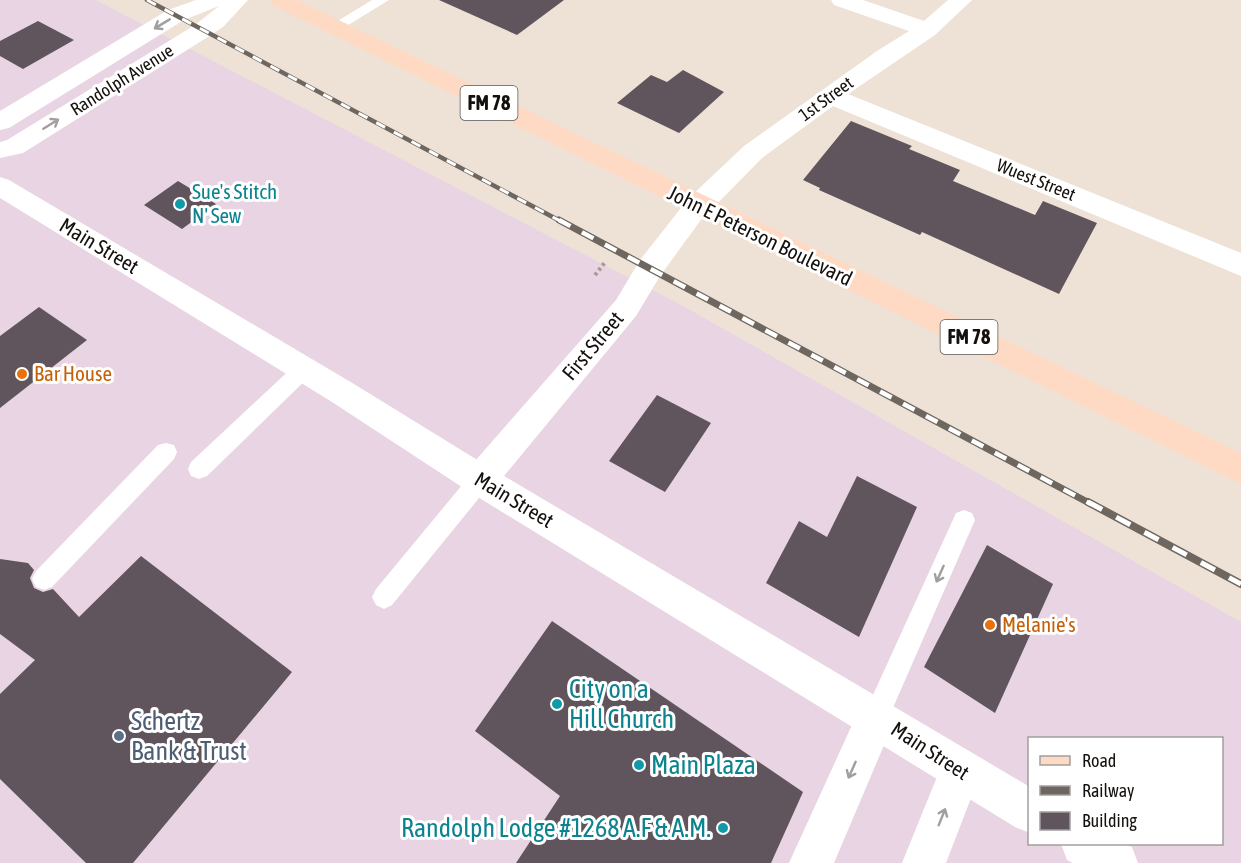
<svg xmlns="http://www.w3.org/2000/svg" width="1241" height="863" viewBox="0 0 1241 863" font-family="'Asap Condensed',sans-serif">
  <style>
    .commercial { fill: #e8d4e2; fill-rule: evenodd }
    .building { fill: #61555d }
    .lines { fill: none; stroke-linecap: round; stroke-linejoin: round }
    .path { stroke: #a59b93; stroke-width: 4; stroke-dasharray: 3 3; stroke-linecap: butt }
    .service { fill: #fff; fill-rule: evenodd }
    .minor { fill: #fff; fill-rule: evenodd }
    .tertiary { fill: #fff; fill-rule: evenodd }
    .secondary { fill: #fff; fill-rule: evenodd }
    .primary { fill: #fedac4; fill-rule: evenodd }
    .rail-far2-casing { stroke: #6e6760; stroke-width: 4.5 }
    .rail-far1-casing { stroke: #6e6760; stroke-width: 7 }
    .rail-casing { stroke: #6e6760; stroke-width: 8 }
    .rail-far2 { stroke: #fff; stroke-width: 3; stroke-dasharray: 10; stroke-linecap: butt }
    .rail-far1 { stroke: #fff; stroke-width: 4.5; stroke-dasharray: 13; stroke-linecap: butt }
    .rail { stroke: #fff; stroke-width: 5; stroke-dasharray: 16; stroke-linecap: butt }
    .oneway { stroke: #a19f9e }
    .culture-dot { fill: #0f9aa8; stroke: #fff; stroke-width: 2 }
    .food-dot { fill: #e8710a; stroke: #fff; stroke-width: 2 }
    .service-dot { fill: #5c6f8a; stroke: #fff; stroke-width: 2 }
    .labels { text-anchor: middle; stroke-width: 6; stroke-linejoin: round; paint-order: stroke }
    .far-street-label { font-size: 18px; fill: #14100d; stroke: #fff }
    .shield { fill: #fff; stroke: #5a5856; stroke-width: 1.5 }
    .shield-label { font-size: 20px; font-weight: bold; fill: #14100d }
    .culture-label { font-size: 21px; fill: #0d838f; stroke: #fff; text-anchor: start }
    .street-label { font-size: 21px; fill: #14100d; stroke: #fff }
    .food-label { font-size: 21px; fill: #c56008; stroke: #fff; text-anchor: start }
    .near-culture-label { font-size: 26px; fill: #0d838f; stroke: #fff; text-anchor: start }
    .near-service-label { font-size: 26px; fill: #4e5e75; stroke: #fff; text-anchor: start }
  </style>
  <rect width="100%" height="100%" fill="#eee2d7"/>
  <path class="commercial" d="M0,0H96L683,306L1241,622V863H0ZM1030,738H1222V844H1030Z"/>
  <path class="building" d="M439,0H564L517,35Z
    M38,21L74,40L23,69L0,56V41Z
    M683,70L724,92L679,133L617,103L651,75L667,82Z
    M851,121L912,146L909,149L960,170L953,181L1035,215L1043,201L1097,223L1059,294L922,232L920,235L819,190L820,188L803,180Z
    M178,181L216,204L182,229L144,205Z
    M39,307L87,340L0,408V336Z
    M657,395L711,423L665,492L609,461Z
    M857,476L917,507L859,637L766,583L799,521L827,537Z
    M987,545L1053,584L995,713L924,667Z
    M141,556L292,672L133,863H86L0,779V694L35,660L0,634V559L28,563L34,570L30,578L34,588L43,592L53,589L79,617Z
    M552,621L803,792L771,863H516L560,796L475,731Z"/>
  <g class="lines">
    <path class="path" d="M595,275L606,261"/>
    <path class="service" d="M372,0H389L340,30H330L328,27Z
      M304,361L311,363L314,369L311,375L207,476L199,479L191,476L188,469L191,462L297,363Z
      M166,443L174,445L177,452L174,459L52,587L44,590L36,587L32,579L36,571L158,445Z
      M480,470L488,473L491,480L488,487L392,605L384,609L376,605L372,597L376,589L472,473Z
      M964,510L972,513L975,520L885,726L876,730L867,726L863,717L867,708L956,513Z"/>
    <path class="minor" d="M831,0H863L924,21L948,0H972L935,35L848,94L1241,253V276L833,106L762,158L708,213L698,216L688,213L685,206L688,199L744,146L877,51L909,31L834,5Z
      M876,697L890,703L896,717L834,863H789L862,703Z
      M960,751L975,757L981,772L946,863H902L945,757Z"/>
    <path class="tertiary" d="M196,0H248L224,26L211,35L23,153L0,158V142L7,140L195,25L219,6L184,20L9,128L0,130V111L168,10Z
      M0,177L9,180L354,384L492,469L497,480L492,491L480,495L468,491L332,402L0,198Z"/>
    <path class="secondary" d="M698,196L708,199L711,206L660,276L636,316L504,476L1030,787V833L1015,827L468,491L463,480L468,469L616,300L640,260L688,199Z
      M1061,844H1125L1132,847L1138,863H1073L1067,860Z"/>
    <path class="primary" d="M269,0H297L1241,453V484L272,5Z"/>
    <g class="rail-far2-casing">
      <path id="rail-far2" d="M147,0L562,222"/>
    </g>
    <g class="rail-far1-casing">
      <path id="rail-far1" d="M559,220L1091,504"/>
    </g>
    <g class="rail-casing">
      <path id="rail" d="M1088,502L1241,584"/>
    </g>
    <use href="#rail-far2" class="rail-far2"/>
    <use href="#rail-far1" class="rail-far1"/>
    <use href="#rail" class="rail"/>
  </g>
  <defs><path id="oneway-shaft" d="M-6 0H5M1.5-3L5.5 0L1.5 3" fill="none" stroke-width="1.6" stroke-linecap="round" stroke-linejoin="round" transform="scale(1.5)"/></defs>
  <g class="oneway">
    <use href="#oneway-shaft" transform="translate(162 24) rotate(149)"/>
    <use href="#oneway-shaft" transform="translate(51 124) rotate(-32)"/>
    <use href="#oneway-shaft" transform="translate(940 574) rotate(114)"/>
    <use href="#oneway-shaft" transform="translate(852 770) rotate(114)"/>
    <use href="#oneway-shaft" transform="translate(942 817) rotate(-68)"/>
  </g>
  <g class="culture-dot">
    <circle cx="180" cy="204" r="6"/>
    <circle cx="557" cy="704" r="6"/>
    <circle cx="639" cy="765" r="6"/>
    <circle cx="723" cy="828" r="6"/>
  </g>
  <g class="food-dot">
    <circle cx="22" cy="374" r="6"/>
    <circle cx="990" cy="625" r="6"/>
  </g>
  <circle class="service-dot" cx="119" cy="736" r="6"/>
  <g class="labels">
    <g class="far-street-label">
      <text transform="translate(122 80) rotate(-32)" y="6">Randolph Avenue</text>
      <text transform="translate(826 99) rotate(-36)" y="6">1st Street</text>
      <text transform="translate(1036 180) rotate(22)" y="6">Wuest Street</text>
    </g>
    <g class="shield">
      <rect x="460.5" y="86" width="57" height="34" rx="4.5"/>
      <rect x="940.5" y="320" width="57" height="34" rx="4.5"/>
    </g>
    <g class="shield-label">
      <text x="489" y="110">FM 78</text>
      <text x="969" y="344">FM 78</text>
    </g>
    <g class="culture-label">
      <text x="192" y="199">Sue's Stitch<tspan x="192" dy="24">N' Sew</tspan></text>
    </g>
    <g class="street-label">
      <text transform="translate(760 236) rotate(26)" y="7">John E Peterson Boulevard</text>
      <text transform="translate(99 246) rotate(31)" y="7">Main Street</text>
      <text transform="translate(593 346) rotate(-50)" y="7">First Street</text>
      <text transform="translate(514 500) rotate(31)" y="7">Main Street</text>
      <text transform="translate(930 751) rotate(33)" y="7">Main Street</text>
    </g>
    <g class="food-label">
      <text x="34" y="381">Bar House</text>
      <text x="1002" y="632">Melanie's</text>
    </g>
    <g class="near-culture-label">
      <text x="569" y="698">City on a<tspan x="569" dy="30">Hill Church</tspan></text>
      <text x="651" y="774">Main Plaza</text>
      <text x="711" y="837" text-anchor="end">Randolph Lodge #1268 A.F &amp; A.M.</text>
    </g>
    <g class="near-service-label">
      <text x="131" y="730">Schertz<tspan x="131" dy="30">Bank &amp; Trust</tspan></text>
    </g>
  </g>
  <rect x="1028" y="737" width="195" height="108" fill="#ffffff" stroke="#a19f9e" stroke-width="1.5"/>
  <rect x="1040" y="756" width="30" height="9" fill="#fedac4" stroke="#a19f9e" stroke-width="1.5"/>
  <text x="1082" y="767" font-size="18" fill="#14100d">Road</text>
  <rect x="1040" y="786" width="30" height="9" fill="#6e6760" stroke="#a19f9e" stroke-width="1.5"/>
  <text x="1082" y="797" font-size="18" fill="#14100d">Railway</text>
  <rect x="1040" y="812" width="30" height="18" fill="#61555d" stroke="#a19f9e" stroke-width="1.5"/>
  <text x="1082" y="827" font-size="18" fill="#14100d">Building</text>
</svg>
